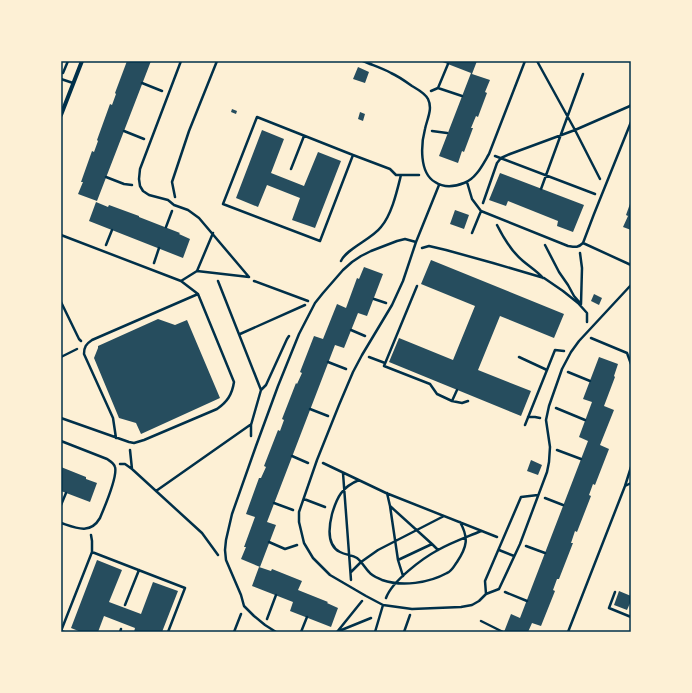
<svg xmlns="http://www.w3.org/2000/svg" width="692" height="693" viewBox="0 0 692 693" font-family="'Noto Sans',sans-serif">
  <style>
    .building { fill: #264d5e }
    .lines { fill: none; stroke-linecap: round; stroke-linejoin: round }
    .path { stroke: #003049; stroke-width: 2.5 }
    .service { stroke: #003049; stroke-width: 2.5 }
    .minor { stroke: #003049; stroke-width: 4 }
    .neatline { fill: none; stroke: #003049; stroke-width: 1.5 }
  </style>
  <rect width="100%" height="100%" fill="#fdf0d5"/>
  <path class="building" d="M127,61H151L97,201L78,194L83,182H81L92,151L94,152L98,141L97,140L110,104L112,105L116,94L115,93Z
    M440,61H477L472,74L490,80L485,92L487,93L478,117L476,116L471,128H473L464,152L462,151L458,163L439,156L471,73Z
    M358,67L369,72L365,83L353,79Z
    M232,109L237,111L236,114L231,112Z
    M360,112L365,114L363,121L358,119Z
    M262,130L284,139L271,173L304,186L318,152L341,161L315,228L292,220L300,198L267,185L258,207L236,198Z
    M500,173L584,205L573,232L557,226L558,221L508,201L506,206L489,200Z
    M631,201V230L623,227L628,216L626,215Z
    M96,202L108,207L109,205L139,216V217L180,233L179,234L190,239L183,258L89,221Z
    M455,210L469,215L464,229L450,224Z
    M431,260L564,314L554,338L500,316L478,370L531,391L521,416L389,362L399,338L453,360L475,306L421,284Z
    M364,267L383,274L367,316L358,313L344,348L335,345L267,522L276,525L260,567L241,559L246,547H244L255,517L246,514L259,478H261L266,467L264,466L278,430L280,431L284,420L282,419L296,383L297,384L302,373L300,372L314,336L323,339L337,304L346,308L357,278L359,279Z
    M594,294L602,298L599,305L591,301Z
    M158,319L175,325L187,320L220,398L141,434L136,423L119,418L94,358L98,348V346Z
    M599,357L618,364L614,376L615,377L604,406L614,410L600,445L609,449L595,485L593,484L589,495L591,496L577,532L575,531L571,543H573L559,579H557L553,590L555,591L541,626L532,623L528,632H504L511,614L520,618L588,441L579,437L592,402L583,399Z
    M531,460L542,465L538,475L527,471Z
    M61,467L86,477V479L97,483L90,502L61,491Z
    M97,560L122,570L109,602L141,614L153,582L178,591L162,632H134L135,628L104,616L98,632H81L71,628Z
    M259,567L271,571L272,569L302,581L298,590L328,602L327,603L338,608L331,627L290,611L293,602L252,586Z
    M619,591L631,596V601L627,610L614,605Z"/>
  <g class="lines">
    <path class="path" d="M537,61L575,130L600,179
      M63,73L68,61
      M142,83L162,91
      M438,88L462,96
      M431,91L438,88L448,64
      M257,117L353,155L320,241L223,204Z
      M124,131L144,139
      M432,131L447,133
      M353,155L390,169L396,175H419
      M495,156L595,194
      M291,169L304,136
      M106,177L124,184L132,185
      M541,189L583,74
      M175,197L172,182L189,131L217,61
      M483,203L497,163L501,158L510,154L575,130L630,106L631,104
      M497,225C504,239 511,251 523,261C530,267 537,271 543,278
      M166,227L172,211
      M106,245L112,230
      M545,245L559,272L568,285L574,296L581,304
      M422,248L429,246L446,250L493,263L544,278L563,291L578,303L587,313V322
      M580,253L582,268L581,304
      M341,261C346,249 372,239 381,227C392,214 397,191 401,175
      M154,263L159,248
      M218,281L261,390L251,425V436
      M254,281L308,301
      M417,286L384,366L430,384L437,394L452,401L462,403L468,401
      M374,299L386,303
      M61,302L79,339L81,341
      M351,330L365,336
      M240,334L305,305
      M591,338L627,353L631,364
      M61,357L77,349
      M369,357L385,363
      M519,357L547,370
      M328,362L346,369
      M568,372L590,381
      M261,390L266,385L287,339L289,336
      M452,401L457,390
      M556,408L585,420
      M310,409L328,416
      M528,417H535L540,418
      M525,425L555,350L564,351
      M130,450L132,469
      M557,450L581,459
      M292,456L308,463
      M323,463L386,493L497,537
      M120,464H125L132,469L202,533L218,555
      M343,473L351,580
      M359,480C342,487 337,497 332,514C329,526 326,545 340,552C346,555 352,555 357,558C362,562 365,568 369,572C372,576 378,578 382,580C402,587 429,583 447,573C452,571 454,566 457,562C467,547 469,538 460,522
      M625,486L631,483
      M156,491L250,425
      M387,493L390,506L398,560
      M545,498L563,505
      M274,503L293,510
      M61,505L66,493
      M390,506L432,544
      M91,535L92,541V552
      M269,542L285,549L297,545
      M526,546L545,553
      M351,572L361,562L378,550L444,516
      M403,576L398,560L432,544L438,550
      M505,592L527,601
      M615,592L609,608L631,617
      M386,598C392,581 423,558 438,550C452,542 467,537 481,531
      M125,605L139,570
      M267,619L276,595
      M481,621L503,632
      M339,631L371,618
      M64,632L61,631L92,552L185,588L168,632
      M234,632L241,614
      M301,632L307,617
      M337,632L362,601
      M404,632L410,615
      M568,632L625,486L631,467"/>
    <path class="service" d="M181,61L140,169L139,179L140,186L143,191L149,195L168,200L174,205L188,210L199,218L249,277
      M363,61C372,65 382,68 391,73C398,76 405,81 412,86C417,89 425,93 428,99C433,109 427,119 425,129C421,144 419,173 435,182C444,188 454,187 464,183C476,179 483,164 489,154L525,61
      M61,79L73,83
      M631,122L594,214L583,243L631,265
      M467,182L472,199L481,211L568,246C575,247 578,248 583,243
      M439,185L416,242L403,281L392,305L362,355L353,372L339,405L317,460L299,512V522L304,543L313,558L330,575L366,596L383,605L412,609L461,607L472,605L479,601L486,594L499,589L520,544L547,472L549,462L550,447L546,420L549,406L562,369L571,352L579,341L631,285
      M472,233L481,211
      M61,235L181,281L198,294L234,382C232,395 227,402 217,409L144,440L134,443L129,442L61,418
      M197,271L249,277
      M181,281L197,271L213,233
      M116,438L113,418L84,354C84,347 86,344 92,340L198,294
      M61,441L107,459C110,461 114,463 115,467C118,477 104,508 100,518C90,535 76,528 61,523
      M304,499L325,507
      M499,550L514,556
      M486,594L485,581L521,497L538,495
      M120,632L121,629
      M276,632L265,625L254,616L244,606L241,595L226,560L225,550L226,540L232,514L256,446L278,386L299,334L315,303L323,293L343,270L352,262L361,256L371,251L397,241L405,239L416,242
      M375,632L383,605"/>
    <path class="minor" d="M61,115L82,61"/>
  </g>
  <rect width="692" height="693" fill="none" stroke="#fdf0d5" stroke-width="124"/>
  <rect x="62" y="62" width="568" height="569" class="neatline"/>
</svg>
